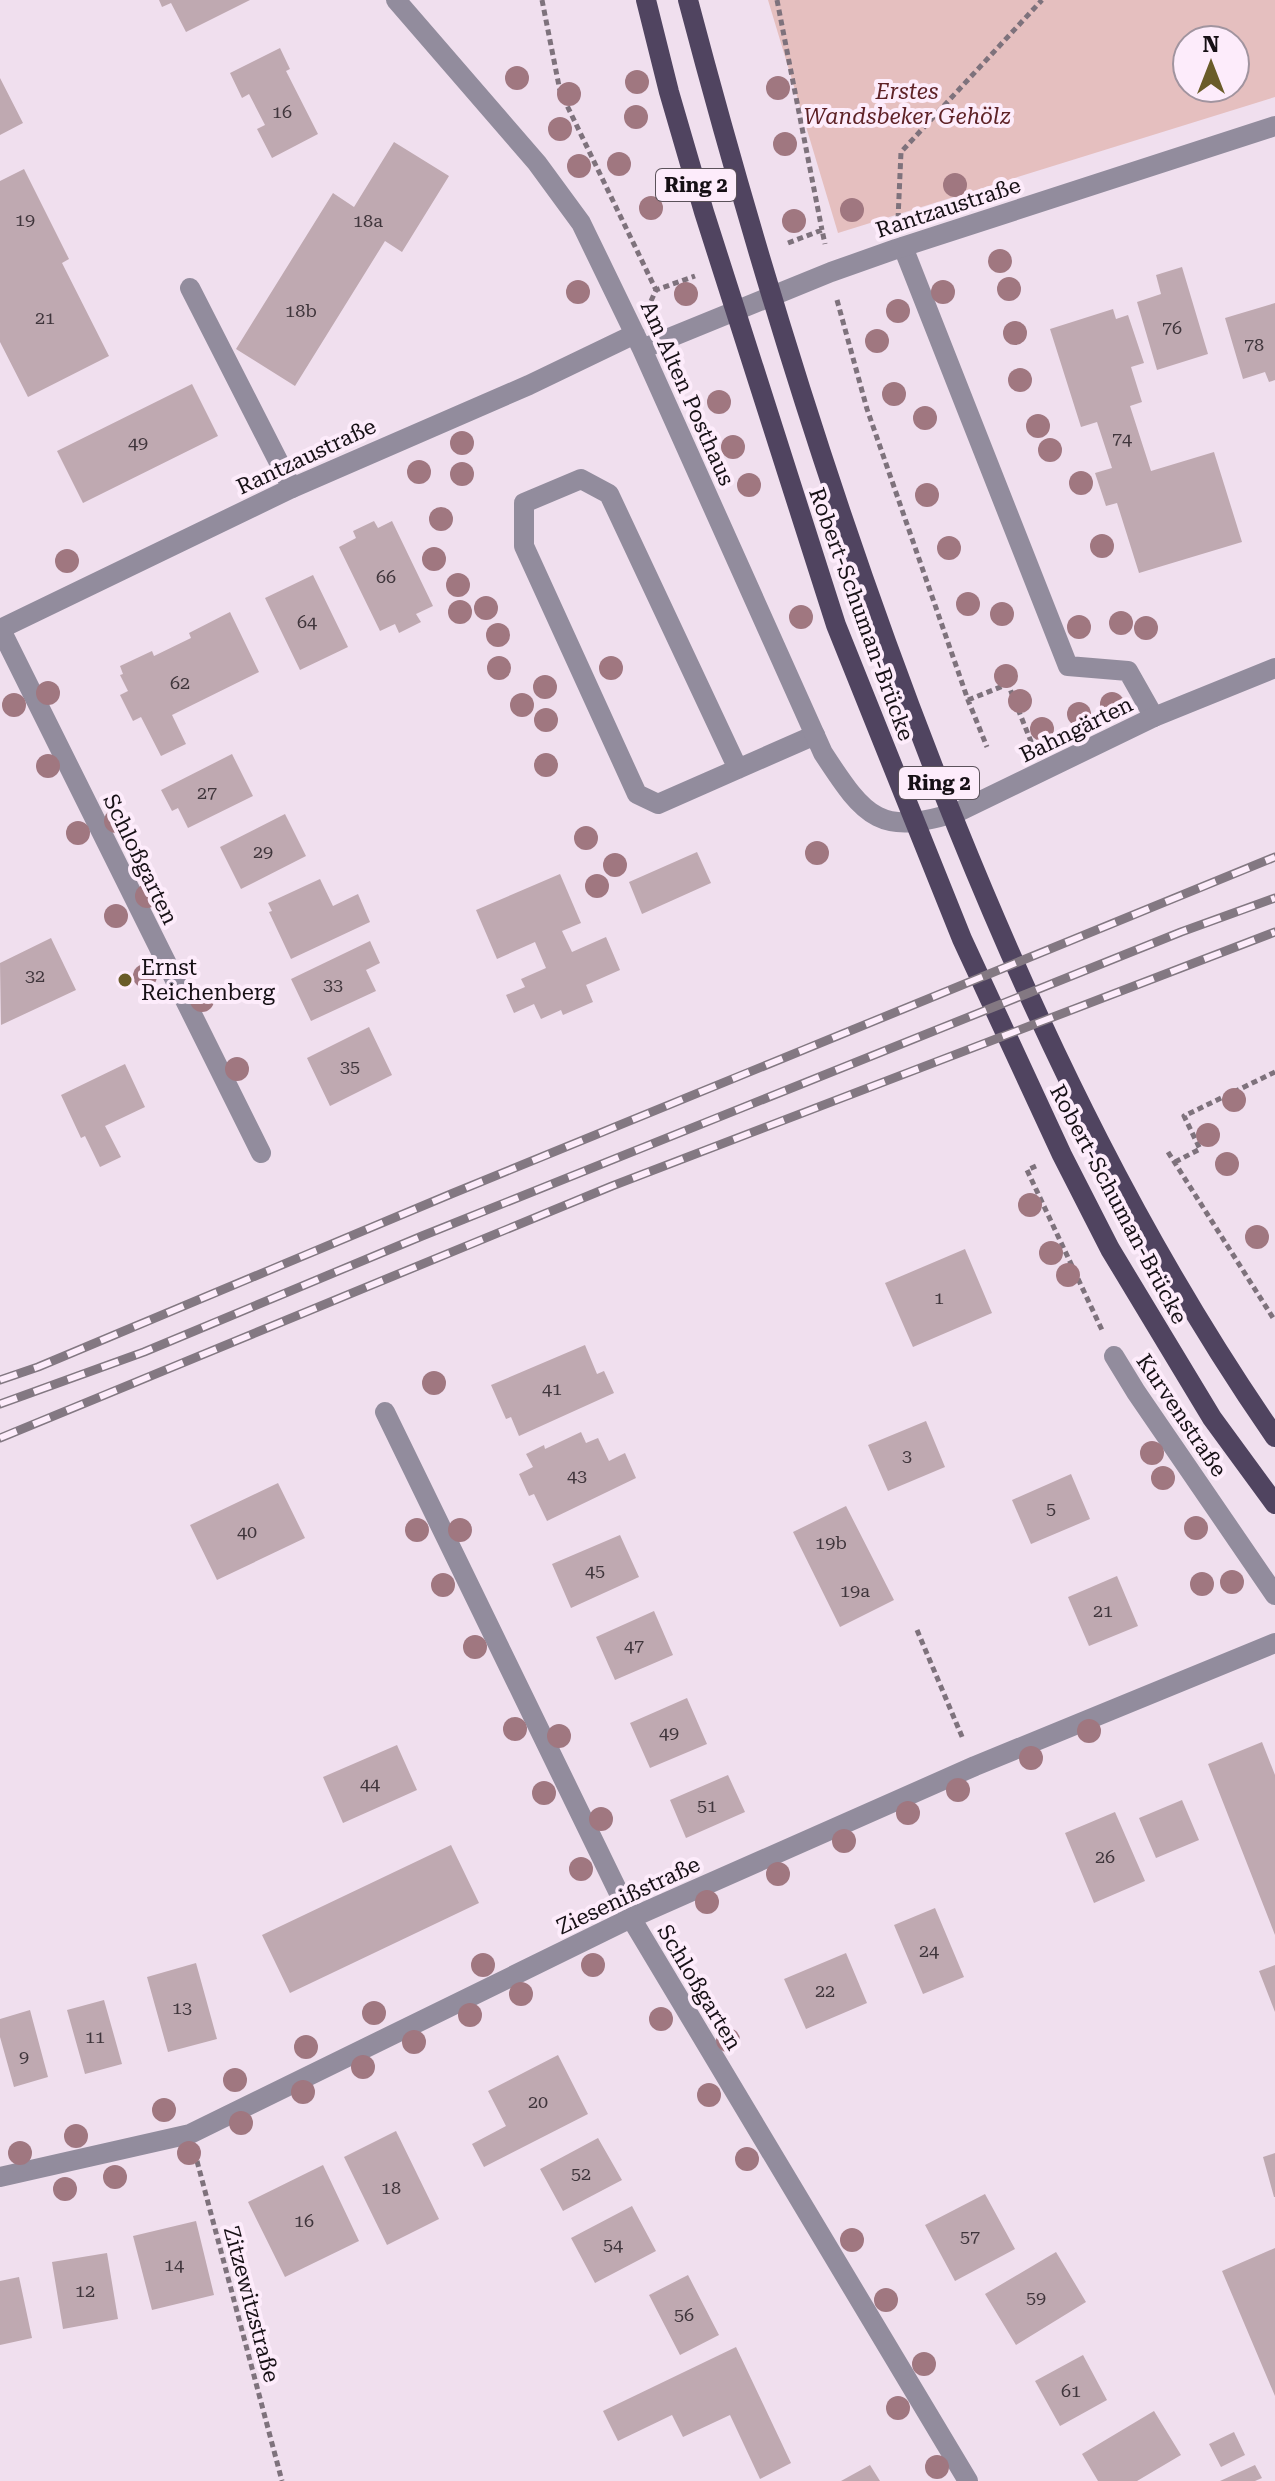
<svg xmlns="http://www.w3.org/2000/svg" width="1275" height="2481" viewBox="0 0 1275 2481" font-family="'Roboto Serif',serif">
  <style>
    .green { fill: #e5bfbf; fill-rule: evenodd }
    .building { fill: #bfa9b1 }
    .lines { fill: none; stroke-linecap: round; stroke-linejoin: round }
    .path { stroke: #7e727c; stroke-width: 5; stroke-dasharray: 6 4; stroke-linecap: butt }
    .lane { stroke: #928c9d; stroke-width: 20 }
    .street { stroke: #928c9d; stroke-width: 20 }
    .primary { stroke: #504460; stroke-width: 20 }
    .rail-casing { stroke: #837882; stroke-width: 9 }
    .rail { stroke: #fdecfb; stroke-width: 6; stroke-dasharray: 18; stroke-linecap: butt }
    .tree { fill: #a07780 }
    .poi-dot { fill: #6a5c29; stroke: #fdecfb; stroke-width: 3 }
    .labels { text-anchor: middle; stroke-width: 8; stroke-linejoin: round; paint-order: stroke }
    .number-label { font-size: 18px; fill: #40363c }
    .shield { fill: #fdecfb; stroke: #5b525a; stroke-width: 2 }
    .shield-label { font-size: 20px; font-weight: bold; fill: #161015 }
    .park-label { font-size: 22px; font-style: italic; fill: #5e2226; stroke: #fdecfb }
    .street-label { font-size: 22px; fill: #161015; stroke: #fdecfb }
    .poi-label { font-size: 22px; fill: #161015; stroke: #fdecfb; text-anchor: start }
  </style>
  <rect width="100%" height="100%" fill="#f0dfee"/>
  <path class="green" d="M768,0H1275V97L838,233ZM1187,40H1235V88H1187Z"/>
  <path class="building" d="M159,0H250L186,32L171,3L162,7Z
    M280,48L290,69L286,71L318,134L272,158L257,129L265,125L249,94L242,98L230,73Z
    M0,78L23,123L0,135Z
    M394,142L449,176L402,252L385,241L295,386L236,349L333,193L354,207Z
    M24,169L69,259L62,263L109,356L28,397L0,342V181Z
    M1182,267L1208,354L1157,370L1137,302L1161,294L1156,275Z
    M1275,303V380L1269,382L1265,372L1243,379L1225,318Z
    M1113,309L1116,319L1128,315L1144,363L1131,367L1142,402L1130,406L1151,471L1214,452L1242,542L1139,573L1117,503L1106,506L1095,473L1112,468L1097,422L1081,427L1050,329Z
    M192,384L218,436L83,503L57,451Z
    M374,521L378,528L392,521L433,606L416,614L421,622L399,633L395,624L380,631L339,547L356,538L353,531Z
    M313,575L348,647L300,670L265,598Z
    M230,612L259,672L172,715L186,744L161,756L141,717L133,721L120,695L128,691L120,675L123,674L120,666L152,651L154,656L191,638L189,633Z
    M232,754L253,796L188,828L178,808L172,811L161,790Z
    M285,814L306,856L241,889L220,847Z
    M697,852L711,883L642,914L629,882Z
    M560,874L581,923L562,931L572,952L606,937L620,970L586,985L593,1002L563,1015L561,1010L541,1019L534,1004L514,1013L506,995L525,987L521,979L546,968L535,942L497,959L476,910Z
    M320,879L333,906L358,894L370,922L291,959L269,912L272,911L268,903Z
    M51,938L76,990L1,1025L0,963Z
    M370,941L380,963L366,970L376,991L311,1021L291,979Z
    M369,1027L392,1075L330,1106L307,1058Z
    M125,1064L145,1107L105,1126L121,1157L100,1167L85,1136L81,1138L61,1095Z
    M965,1249L992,1313L913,1347L885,1283Z
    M585,1345L597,1374L604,1371L614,1393L519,1436L511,1417L506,1419L491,1385Z
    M926,1421L945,1467L888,1491L868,1445Z
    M581,1432L586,1443L598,1438L609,1461L625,1453L636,1478L547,1521L534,1494L529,1496L519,1474L533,1467L526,1454L544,1445L545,1449Z
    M1071,1474L1090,1519L1031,1544L1012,1500Z
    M278,1483L305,1538L217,1580L190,1525Z
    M846,1506L894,1600L840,1627L793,1532Z
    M620,1535L639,1577L571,1608L552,1564Z
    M1117,1576L1138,1626L1089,1646L1068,1597Z
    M654,1611L673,1655L615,1680L596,1637Z
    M687,1698L707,1744L650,1768L630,1723Z
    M1262,1742L1275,1775V1935L1208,1764Z
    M397,1745L417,1790L343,1823L323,1777Z
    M728,1775L745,1812L686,1838L670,1800Z
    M1182,1800L1199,1840L1156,1858L1139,1818Z
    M1115,1812L1145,1881L1094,1903L1065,1833Z
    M451,1845L479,1903L290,1993L262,1935Z
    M935,1908L964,1977L923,1994L894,1925Z
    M846,1953L867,2003L806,2029L784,1979Z
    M196,1963L217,2039L168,2052L147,1977Z
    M1275,1965V2012L1259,1971Z
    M104,2000L122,2064L85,2074L67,2010Z
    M30,2010L48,2077L14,2087L0,2037V2019Z
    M558,2055L588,2114L484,2167L472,2144L506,2126L488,2091Z
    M396,2131L439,2219L387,2245L344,2157Z
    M598,2138L622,2180L563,2211L540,2169Z
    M1275,2153V2197H1274L1263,2157Z
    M323,2165L359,2241L285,2277L248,2202Z
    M985,2194L1015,2249L955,2281L925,2225Z
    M632,2206L656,2251L595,2283L571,2238Z
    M196,2221L214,2295L152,2310L133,2236Z
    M1275,2248V2396L1222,2271Z
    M1056,2252L1086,2302L1016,2345L985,2294Z
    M107,2253L118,2319L63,2329L52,2262Z
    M688,2275L719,2335L680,2355L649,2295Z
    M19,2277L32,2338L0,2345V2281Z
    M736,2347L791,2463L760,2479L730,2415L683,2437L672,2415L618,2441L603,2411Z
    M1083,2355L1107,2400L1060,2426L1035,2381Z
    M1154,2411L1181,2455L1137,2481H1098L1082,2454Z
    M1234,2432L1245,2455L1221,2467L1209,2444Z
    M870,2465L880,2481H841Z
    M1255,2465L1262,2478L1255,2481H1220Z"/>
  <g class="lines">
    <path class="path" d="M542,0L560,91L656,290
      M777,0L822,230
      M898,219L901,152L1042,0
      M788,243L822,230L825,244
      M837,300L867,409L968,700L987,747
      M651,301L656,290L695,276
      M968,700L1008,684L1032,744
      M1168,1152L1275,1321
      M1175,1162L1200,1149L1184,1116L1275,1072
      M1036,1166L1027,1170L1102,1330
      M917,1630L963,1739
      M197,2161L282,2481"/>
    <path class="lane" d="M903,247L1068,666L1128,671L1154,717
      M190,288L292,488
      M738,769L609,494L581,479L524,503V546L637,794L658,804L815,735"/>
    <path class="street" d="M396,0L537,163L581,223L642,349L823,753C866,819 880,837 960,811L1154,717L1275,668
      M642,349L831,272L896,249L1275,126
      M0,628L261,1153
      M0,629L292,488L529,385L635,334
      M1114,1356L1136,1392L1275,1595
      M385,1412L631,1918L968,2481
      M0,2177L190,2134L631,1918L975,1766L1275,1643"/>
    <path class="primary" d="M646,0L669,92L704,212L836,625L962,939L1062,1155L1110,1249L1212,1418L1275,1504
      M688,0C762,280 848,558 957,827C1043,1040 1144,1248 1275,1437"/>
    <g class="rail-casing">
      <path id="rail" d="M0,1380L38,1367L451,1194L1275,857
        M0,1404L144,1352L422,1236L1181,932L1275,898
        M0,1438L612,1186L1275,932"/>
    </g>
    <use href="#rail" class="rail"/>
  </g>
  <g class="tree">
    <circle cx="517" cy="78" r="12"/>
    <circle cx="637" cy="82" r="12"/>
    <circle cx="778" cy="88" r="12"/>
    <circle cx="569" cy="94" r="12"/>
    <circle cx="636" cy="117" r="12"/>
    <circle cx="560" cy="129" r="12"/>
    <circle cx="785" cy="144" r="12"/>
    <circle cx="619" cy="164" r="12"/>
    <circle cx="579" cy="166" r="12"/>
    <circle cx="955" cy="185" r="12"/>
    <circle cx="651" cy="208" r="12"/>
    <circle cx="852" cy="210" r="12"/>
    <circle cx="794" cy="221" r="12"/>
    <circle cx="1000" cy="261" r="12"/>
    <circle cx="1009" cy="289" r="12"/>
    <circle cx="578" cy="292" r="12"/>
    <circle cx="943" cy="292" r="12"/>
    <circle cx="686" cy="294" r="12"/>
    <circle cx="898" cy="311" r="12"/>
    <circle cx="1015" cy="333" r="12"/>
    <circle cx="877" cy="341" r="12"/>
    <circle cx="1020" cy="380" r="12"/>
    <circle cx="894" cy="394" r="12"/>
    <circle cx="719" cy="402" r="12"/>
    <circle cx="925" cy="418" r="12"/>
    <circle cx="1038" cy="426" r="12"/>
    <circle cx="462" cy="443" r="12"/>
    <circle cx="733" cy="447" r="12"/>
    <circle cx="1050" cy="450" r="12"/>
    <circle cx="419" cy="472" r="12"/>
    <circle cx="462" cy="474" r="12"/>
    <circle cx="1081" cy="483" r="12"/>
    <circle cx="749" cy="485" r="12"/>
    <circle cx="927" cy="495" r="12"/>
    <circle cx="441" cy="519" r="12"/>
    <circle cx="1102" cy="546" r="12"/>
    <circle cx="949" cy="548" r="12"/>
    <circle cx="434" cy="559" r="12"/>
    <circle cx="67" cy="561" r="12"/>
    <circle cx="458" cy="585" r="12"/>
    <circle cx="968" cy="604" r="12"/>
    <circle cx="486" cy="608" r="12"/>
    <circle cx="460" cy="612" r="12"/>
    <circle cx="1002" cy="614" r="12"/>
    <circle cx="801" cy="617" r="12"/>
    <circle cx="1121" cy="623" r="12"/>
    <circle cx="1079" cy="627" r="12"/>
    <circle cx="1146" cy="628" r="12"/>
    <circle cx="498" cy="635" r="12"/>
    <circle cx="499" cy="668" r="12"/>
    <circle cx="611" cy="668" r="12"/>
    <circle cx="1006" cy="676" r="12"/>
    <circle cx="545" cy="687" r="12"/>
    <circle cx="48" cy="693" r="12"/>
    <circle cx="1020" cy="701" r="12"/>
    <circle cx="1112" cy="704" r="12"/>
    <circle cx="14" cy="705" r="12"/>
    <circle cx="522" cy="705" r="12"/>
    <circle cx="1079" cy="714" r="12"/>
    <circle cx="546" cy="720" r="12"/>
    <circle cx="1042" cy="729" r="12"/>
    <circle cx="546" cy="765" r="12"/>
    <circle cx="48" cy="766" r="12"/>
    <circle cx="116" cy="821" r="12"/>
    <circle cx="78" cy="833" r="12"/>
    <circle cx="586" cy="838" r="12"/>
    <circle cx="817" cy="853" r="12"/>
    <circle cx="615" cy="865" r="12"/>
    <circle cx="597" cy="886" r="12"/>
    <circle cx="147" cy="896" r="12"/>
    <circle cx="116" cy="916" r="12"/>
    <circle cx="145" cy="976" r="12"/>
    <circle cx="202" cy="1000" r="12"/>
    <circle cx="237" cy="1069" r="12"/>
    <circle cx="1234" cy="1100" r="12"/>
    <circle cx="1208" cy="1135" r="12"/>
    <circle cx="1227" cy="1164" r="12"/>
    <circle cx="1030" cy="1205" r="12"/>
    <circle cx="1257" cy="1237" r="12"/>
    <circle cx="1051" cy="1253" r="12"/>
    <circle cx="1068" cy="1275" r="12"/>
    <circle cx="434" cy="1383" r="12"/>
    <circle cx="1152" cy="1453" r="12"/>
    <circle cx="1163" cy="1478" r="12"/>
    <circle cx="1196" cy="1528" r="12"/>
    <circle cx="417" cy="1530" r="12"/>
    <circle cx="460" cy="1530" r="12"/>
    <circle cx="1232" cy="1582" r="12"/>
    <circle cx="1202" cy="1584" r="12"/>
    <circle cx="443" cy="1585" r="12"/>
    <circle cx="475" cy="1647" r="12"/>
    <circle cx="515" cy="1729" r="12"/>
    <circle cx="1089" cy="1731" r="12"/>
    <circle cx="559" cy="1736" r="12"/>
    <circle cx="1031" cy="1758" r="12"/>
    <circle cx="958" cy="1790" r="12"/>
    <circle cx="544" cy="1793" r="12"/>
    <circle cx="908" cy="1813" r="12"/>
    <circle cx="601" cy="1819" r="12"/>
    <circle cx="844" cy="1841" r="12"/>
    <circle cx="581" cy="1869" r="12"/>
    <circle cx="778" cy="1874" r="12"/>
    <circle cx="707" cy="1902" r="12"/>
    <circle cx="483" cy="1965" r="12"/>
    <circle cx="593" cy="1965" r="12"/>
    <circle cx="521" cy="1994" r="12"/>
    <circle cx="374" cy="2013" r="12"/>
    <circle cx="470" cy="2015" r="12"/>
    <circle cx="661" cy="2019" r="12"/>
    <circle cx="728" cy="2040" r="12"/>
    <circle cx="414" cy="2042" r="12"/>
    <circle cx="306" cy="2047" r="12"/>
    <circle cx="363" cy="2067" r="12"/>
    <circle cx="235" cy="2080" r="12"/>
    <circle cx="303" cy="2092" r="12"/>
    <circle cx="709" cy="2095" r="12"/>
    <circle cx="164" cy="2110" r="12"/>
    <circle cx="241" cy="2123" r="12"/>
    <circle cx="76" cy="2136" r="12"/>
    <circle cx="20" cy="2153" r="12"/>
    <circle cx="189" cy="2153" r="12"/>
    <circle cx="747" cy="2159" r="12"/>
    <circle cx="115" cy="2177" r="12"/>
    <circle cx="65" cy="2189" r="12"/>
    <circle cx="852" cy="2240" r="12"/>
    <circle cx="886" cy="2300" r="12"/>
    <circle cx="924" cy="2364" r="12"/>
    <circle cx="898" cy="2408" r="12"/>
    <circle cx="937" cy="2467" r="12"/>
  </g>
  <circle class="poi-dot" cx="125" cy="980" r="8"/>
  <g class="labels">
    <g class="number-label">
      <text x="282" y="118">16</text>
      <text x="25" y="226">19</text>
      <text x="368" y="227">18a</text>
      <text x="301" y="317">18b</text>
      <text x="45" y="324">21</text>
      <text x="1172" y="334">76</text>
      <text x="1254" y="351">78</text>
      <text x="1122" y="445">74</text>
      <text x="138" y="449">49</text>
      <text x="386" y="583">66</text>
      <text x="307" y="628">64</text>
      <text x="180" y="689">62</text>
      <text x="207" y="799">27</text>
      <text x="263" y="858">29</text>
      <text x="35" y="982">32</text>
      <text x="333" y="991">33</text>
      <text x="350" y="1073">35</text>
      <text x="939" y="1304">1</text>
      <text x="552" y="1395">41</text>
      <text x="907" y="1462">3</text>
      <text x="577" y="1482">43</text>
      <text x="1051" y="1515">5</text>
      <text x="247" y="1538">40</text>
      <text x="831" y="1549">19b</text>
      <text x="595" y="1577">45</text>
      <text x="855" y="1597">19a</text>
      <text x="1103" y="1617">21</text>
      <text x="634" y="1652">47</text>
      <text x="669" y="1739">49</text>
      <text x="370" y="1790">44</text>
      <text x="707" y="1812">51</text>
      <text x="1105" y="1863">26</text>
      <text x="929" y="1957">24</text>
      <text x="825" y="1997">22</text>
      <text x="182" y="2014">13</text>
      <text x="95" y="2043">11</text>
      <text x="24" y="2063">9</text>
      <text x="538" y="2108">20</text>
      <text x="581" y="2180">52</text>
      <text x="391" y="2194">18</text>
      <text x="304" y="2227">16</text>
      <text x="970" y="2243">57</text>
      <text x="613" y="2251">54</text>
      <text x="174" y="2271">14</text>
      <text x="85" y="2297">12</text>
      <text x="1036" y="2304">59</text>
      <text x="684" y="2321">56</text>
      <text x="1071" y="2397">61</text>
    </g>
    <g class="shield">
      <rect x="656" y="169" width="80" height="32" rx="6"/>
      <rect x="899" y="767" width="80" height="32" rx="6"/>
    </g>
    <g class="shield-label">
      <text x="696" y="192">Ring 2</text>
      <text x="939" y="790">Ring 2</text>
    </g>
    <g class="park-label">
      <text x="907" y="99">Erstes<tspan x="907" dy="25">Wandsbeker Gehölz</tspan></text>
    </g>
    <g class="street-label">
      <text transform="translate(948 207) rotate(-18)" y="8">Rantzaustraße</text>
      <text transform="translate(688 393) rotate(66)" y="8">Am Alten Posthaus</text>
      <text transform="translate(306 456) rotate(-25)" y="8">Rantzaustraße</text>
      <text transform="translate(862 614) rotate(70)" y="8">Robert-Schuman-Brücke</text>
      <text transform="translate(1076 729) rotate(-26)" y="8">Bahngärten</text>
      <text transform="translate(141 859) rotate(64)" y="8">Schloßgarten</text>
      <text transform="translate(1119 1204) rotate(62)" y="8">Robert-Schuman-Brücke</text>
      <text transform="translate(1182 1415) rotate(56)" y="8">Kurvenstraße</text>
      <text transform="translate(628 1895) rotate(-25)" y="8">Ziesenißstraße</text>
      <text transform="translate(700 1987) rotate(59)" y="8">Schloßgarten</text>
      <text transform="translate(252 2304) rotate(75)" y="8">Zitzewitzstraße</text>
    </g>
    <g class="poi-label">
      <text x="141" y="975">Ernst<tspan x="141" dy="25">Reichenberg</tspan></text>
    </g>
  </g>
  <g transform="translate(1211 64)"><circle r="38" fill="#fdecfb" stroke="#a1949f" stroke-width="2"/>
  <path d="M0-6L14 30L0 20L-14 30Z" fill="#6a5c29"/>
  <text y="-12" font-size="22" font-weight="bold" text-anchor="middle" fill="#161015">N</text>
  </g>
</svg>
